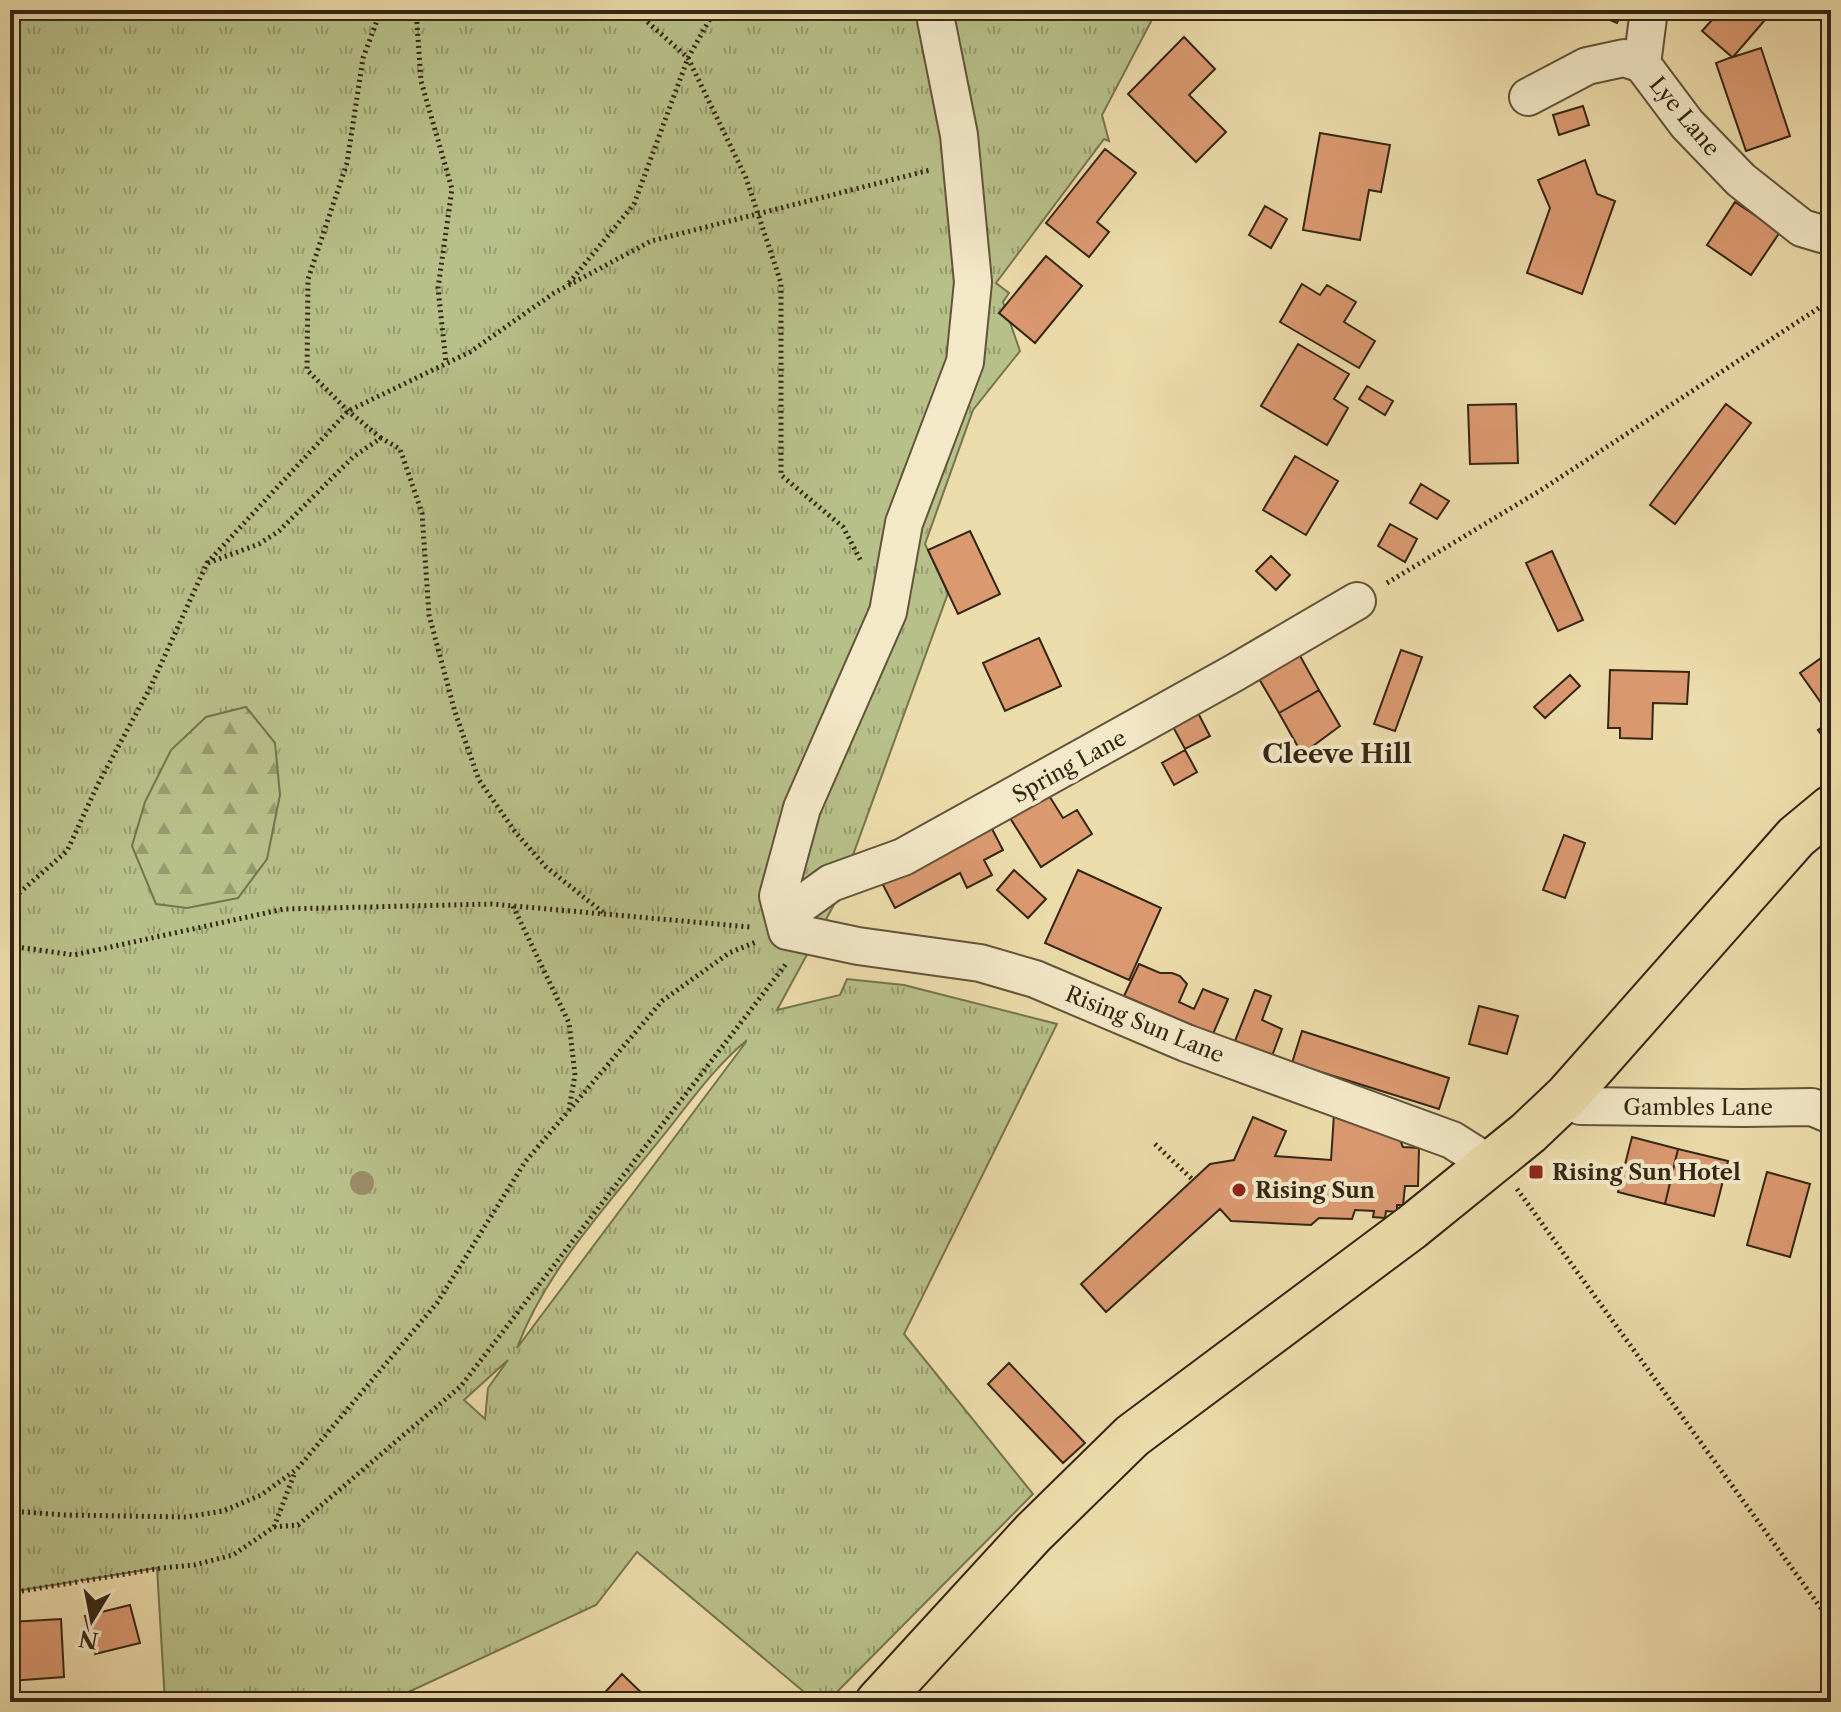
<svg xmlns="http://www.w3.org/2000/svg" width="1841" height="1712" viewBox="0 0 1841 1712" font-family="'Libre Caslon Text',serif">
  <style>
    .grass { fill: url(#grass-tufts); stroke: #76734f; stroke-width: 2; fill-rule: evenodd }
    .forest { fill: url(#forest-firs); stroke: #76734f; stroke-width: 2 }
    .building { fill: #db9970; stroke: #342615; stroke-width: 2 }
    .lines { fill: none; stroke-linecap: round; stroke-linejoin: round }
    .minor-casing { stroke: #62543a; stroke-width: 40 }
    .major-casing { stroke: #342615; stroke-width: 48 }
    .path { stroke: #342615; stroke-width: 5; stroke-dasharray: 2 4; stroke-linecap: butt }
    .minor { stroke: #f3e8c8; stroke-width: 36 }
    .major { stroke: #eddcab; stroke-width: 44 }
    .tree { fill: #998d68 }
    .poi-dot { fill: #8f2418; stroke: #f3e8c8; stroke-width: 3 }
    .labels { text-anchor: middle; stroke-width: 8; stroke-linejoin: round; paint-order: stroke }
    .street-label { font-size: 22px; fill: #342615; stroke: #f3e8c8 }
    .poi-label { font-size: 22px; font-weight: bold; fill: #342615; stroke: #f3e8c8; text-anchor: start }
    .quarter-label { font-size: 26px; font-weight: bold; fill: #342615; stroke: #f3e8c8 }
  </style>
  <defs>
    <pattern id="grass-tufts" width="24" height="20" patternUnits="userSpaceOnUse" patternTransform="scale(2)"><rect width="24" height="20" fill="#b8c089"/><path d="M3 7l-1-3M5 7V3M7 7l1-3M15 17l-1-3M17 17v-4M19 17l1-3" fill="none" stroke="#969c6f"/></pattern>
    <pattern id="forest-firs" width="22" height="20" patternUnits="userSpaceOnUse" patternTransform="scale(2)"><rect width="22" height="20" fill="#b8c089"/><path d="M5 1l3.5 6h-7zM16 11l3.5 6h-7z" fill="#969c6f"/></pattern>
  </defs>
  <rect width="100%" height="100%" fill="#eddcab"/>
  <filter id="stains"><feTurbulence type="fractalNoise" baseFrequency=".0025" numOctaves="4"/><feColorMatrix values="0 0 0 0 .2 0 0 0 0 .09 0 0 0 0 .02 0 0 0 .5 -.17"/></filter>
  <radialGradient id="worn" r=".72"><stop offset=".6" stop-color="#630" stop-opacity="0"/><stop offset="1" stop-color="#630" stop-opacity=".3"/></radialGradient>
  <path class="grass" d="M10,10H1157L1102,115L1109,141L1104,139L996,283L1009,293L1003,302L1020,351L973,410L925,544L948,593L837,899L777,1010L840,995L847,979L904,985L1057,1024L904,1334L1033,1494L827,1702H816L637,1552L596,1605L387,1702H165L157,1568L10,1592ZM746,1041V1042L517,1348C546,1270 607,1206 658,1142C686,1108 712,1069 746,1041ZM508,1360L488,1388L485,1419L464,1400Z"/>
  <path class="forest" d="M246,707L275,743L280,795L267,859L238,898L187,908L156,904L132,846L145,802L171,750L206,717Z"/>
  <path class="building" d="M1594,10H1623L1617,23L1593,13Z
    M1721,10H1751L1764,21L1733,57L1761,48L1790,136L1746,151L1716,63L1732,57L1702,31Z
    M1184,37L1215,69L1189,95L1226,132L1196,162L1128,94Z
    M1583,106L1589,125L1559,135L1553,115Z
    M1320,133L1390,145L1381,192L1369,190L1360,240L1303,230Z
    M1105,149L1136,173L1097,222L1109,232L1089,257L1046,223Z
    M1585,160L1597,194L1615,201L1582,294L1527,273L1550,208L1538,180Z
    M1735,202L1780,232L1751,275L1707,245Z
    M1265,206L1287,219L1271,248L1249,235Z
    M1046,256L1082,286L1035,343L999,313Z
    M1302,284L1320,295L1327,285L1356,302L1344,322L1375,341L1359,368L1280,322Z
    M1298,344L1349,374L1334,399L1348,408L1327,445L1261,406Z
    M1367,386L1393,401L1385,415L1359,399Z
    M1516,404L1518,463L1470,464L1468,405Z
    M1726,404L1751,423L1675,524L1650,505Z
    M1295,456L1338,481L1306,535L1263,510Z
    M1421,484L1449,501L1437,519L1410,503Z
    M1390,524L1417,539L1405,562L1378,546Z
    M970,531L1000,594L958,614L928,550Z
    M1552,551L1583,620L1558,631L1526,563Z
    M1271,556L1290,575L1276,590L1256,571Z
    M1039,638L1061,686L1005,711L983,663Z
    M1401,650L1422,657L1395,731L1374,724Z
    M1831,651V702L1824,707L1800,673Z
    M1299,654L1319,690L1279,713L1258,677Z
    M1610,670L1689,672L1687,704L1653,703L1652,739L1620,738V728H1608Z
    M1570,675L1580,686L1545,718L1534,707Z
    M1319,690L1340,726L1302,754L1279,713Z
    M1197,711L1210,736L1185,749L1172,725Z
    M1831,721V748L1818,730Z
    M1185,750L1197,772L1174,785L1162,763Z
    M1048,794L1063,818L1077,810L1092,834L1041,867L1010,818Z
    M990,825L1003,850L984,860L992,875L967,888L960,873L895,908L882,883Z
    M1564,835L1585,843L1565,898L1543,890Z
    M1014,870L1046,899L1028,918L997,890Z
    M1078,870L1161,908L1129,980L1045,943Z
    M1139,964L1160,973H1172L1180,976L1187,984L1179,1002L1194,1009L1203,989L1228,999L1213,1034L1124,996Z
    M1255,990L1271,996L1262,1020L1282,1029L1272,1056L1235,1041Z
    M1479,1006L1518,1016L1507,1054L1469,1044Z
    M1302,1031L1449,1078L1439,1109L1292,1063Z
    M1334,1114L1397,1133L1403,1147L1419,1148L1418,1186H1405L1403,1205H1397V1212L1386,1211L1385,1218L1373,1217L1374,1211L1355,1210L1352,1219L1319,1218L1311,1225L1231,1221L1220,1209L1106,1312L1081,1284L1210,1164L1234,1160L1253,1117L1286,1131L1275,1156L1331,1160Z
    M1632,1137L1678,1149L1665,1204L1618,1192Z
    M1678,1149L1728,1161L1714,1216L1665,1204Z
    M1767,1172L1810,1184L1790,1257L1747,1245Z
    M1009,1363L1085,1443L1063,1463L988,1384Z
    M130,1605L140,1643L95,1654L85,1616Z
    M61,1619L64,1677L10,1681V1622Z
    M622,1674L651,1702H596Z"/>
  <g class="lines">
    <g class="minor-casing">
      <path id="minor" d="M1642,64L1649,10
        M1528,97L1587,66L1624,58L1642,64L1687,124L1741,180L1802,228L1822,234H1831
        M787,931L778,896L802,808L888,612L904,523L965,362L973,282L959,135L934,10
        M787,931L858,946L980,963L1035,979L1186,1043L1452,1140L1490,1164
        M787,931L799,906L831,883L903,857L1234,673L1357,601
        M1567,1096L1580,1106L1743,1108L1812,1107L1831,1115"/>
    </g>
    <g class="major-casing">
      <path id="major" d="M878,1702L1033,1533L1132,1436L1412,1227L1528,1133L1567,1096L1796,837L1831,808"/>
    </g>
    <path class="path" d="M416,10L421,81L452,189L438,288L446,363
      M634,10L688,58L746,178L781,283V475L843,527L861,561
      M569,283L634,204L688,58L715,10
      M381,438L348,411L307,370L308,279L347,163L363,58L381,10
      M208,563L259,544L279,531L353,457L381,438L400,449L422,513L429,615L455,712L479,780L516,833L546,867L605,914
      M1387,583L1541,490L1831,300
      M10,901L67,851L98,784L151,686L207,563L348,411L470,352L554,293L651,241L930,170
      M513,906L569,1023L575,1075L569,1109
      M10,946L74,955L284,909L492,904L750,927
      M1155,1144L1193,1180
      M1517,1189L1831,1622
      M10,1511L64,1515L186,1517L223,1511L261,1495L297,1469L437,1303L525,1162L662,1001L729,953L756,942
      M274,1527L298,1525L461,1386L786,964
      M10,1593L162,1568L194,1565L233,1555L274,1527L295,1472"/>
    <use href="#minor" class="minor"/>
    <use href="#major" class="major"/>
  </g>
  <circle class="tree" cx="362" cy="1183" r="12"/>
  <g class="poi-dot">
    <rect x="1528" y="1164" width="16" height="16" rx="4"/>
    <circle cx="1239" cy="1190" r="8"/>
  </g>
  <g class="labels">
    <g class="street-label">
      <text transform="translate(1685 116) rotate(50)" y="8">Lye Lane</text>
      <text transform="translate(1069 766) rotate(-29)" y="8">Spring Lane</text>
      <text transform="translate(1145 1024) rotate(22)" y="8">Rising Sun Lane</text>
      <text x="1698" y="1115">Gambles Lane</text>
    </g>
    <g class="poi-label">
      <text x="1552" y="1180">Rising Sun Hotel</text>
      <text x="1255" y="1198">Rising Sun</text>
    </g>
    <g class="quarter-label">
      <text x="1337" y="763">Cleeve Hill</text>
    </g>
  </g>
  <rect width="1841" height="1712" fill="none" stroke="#eddcab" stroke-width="40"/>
  <rect x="12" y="12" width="1817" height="1688" fill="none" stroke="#342615" stroke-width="4"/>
  <rect x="20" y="20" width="1801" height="1672" fill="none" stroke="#342615" stroke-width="2"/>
  <g transform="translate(92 1620) rotate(190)" stroke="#f3e8c8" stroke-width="6" paint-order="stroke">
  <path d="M0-6L14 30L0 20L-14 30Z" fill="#342615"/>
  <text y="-12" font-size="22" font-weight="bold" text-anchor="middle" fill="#342615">N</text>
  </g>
  <rect width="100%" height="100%" filter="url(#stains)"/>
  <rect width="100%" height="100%" fill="url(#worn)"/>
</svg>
